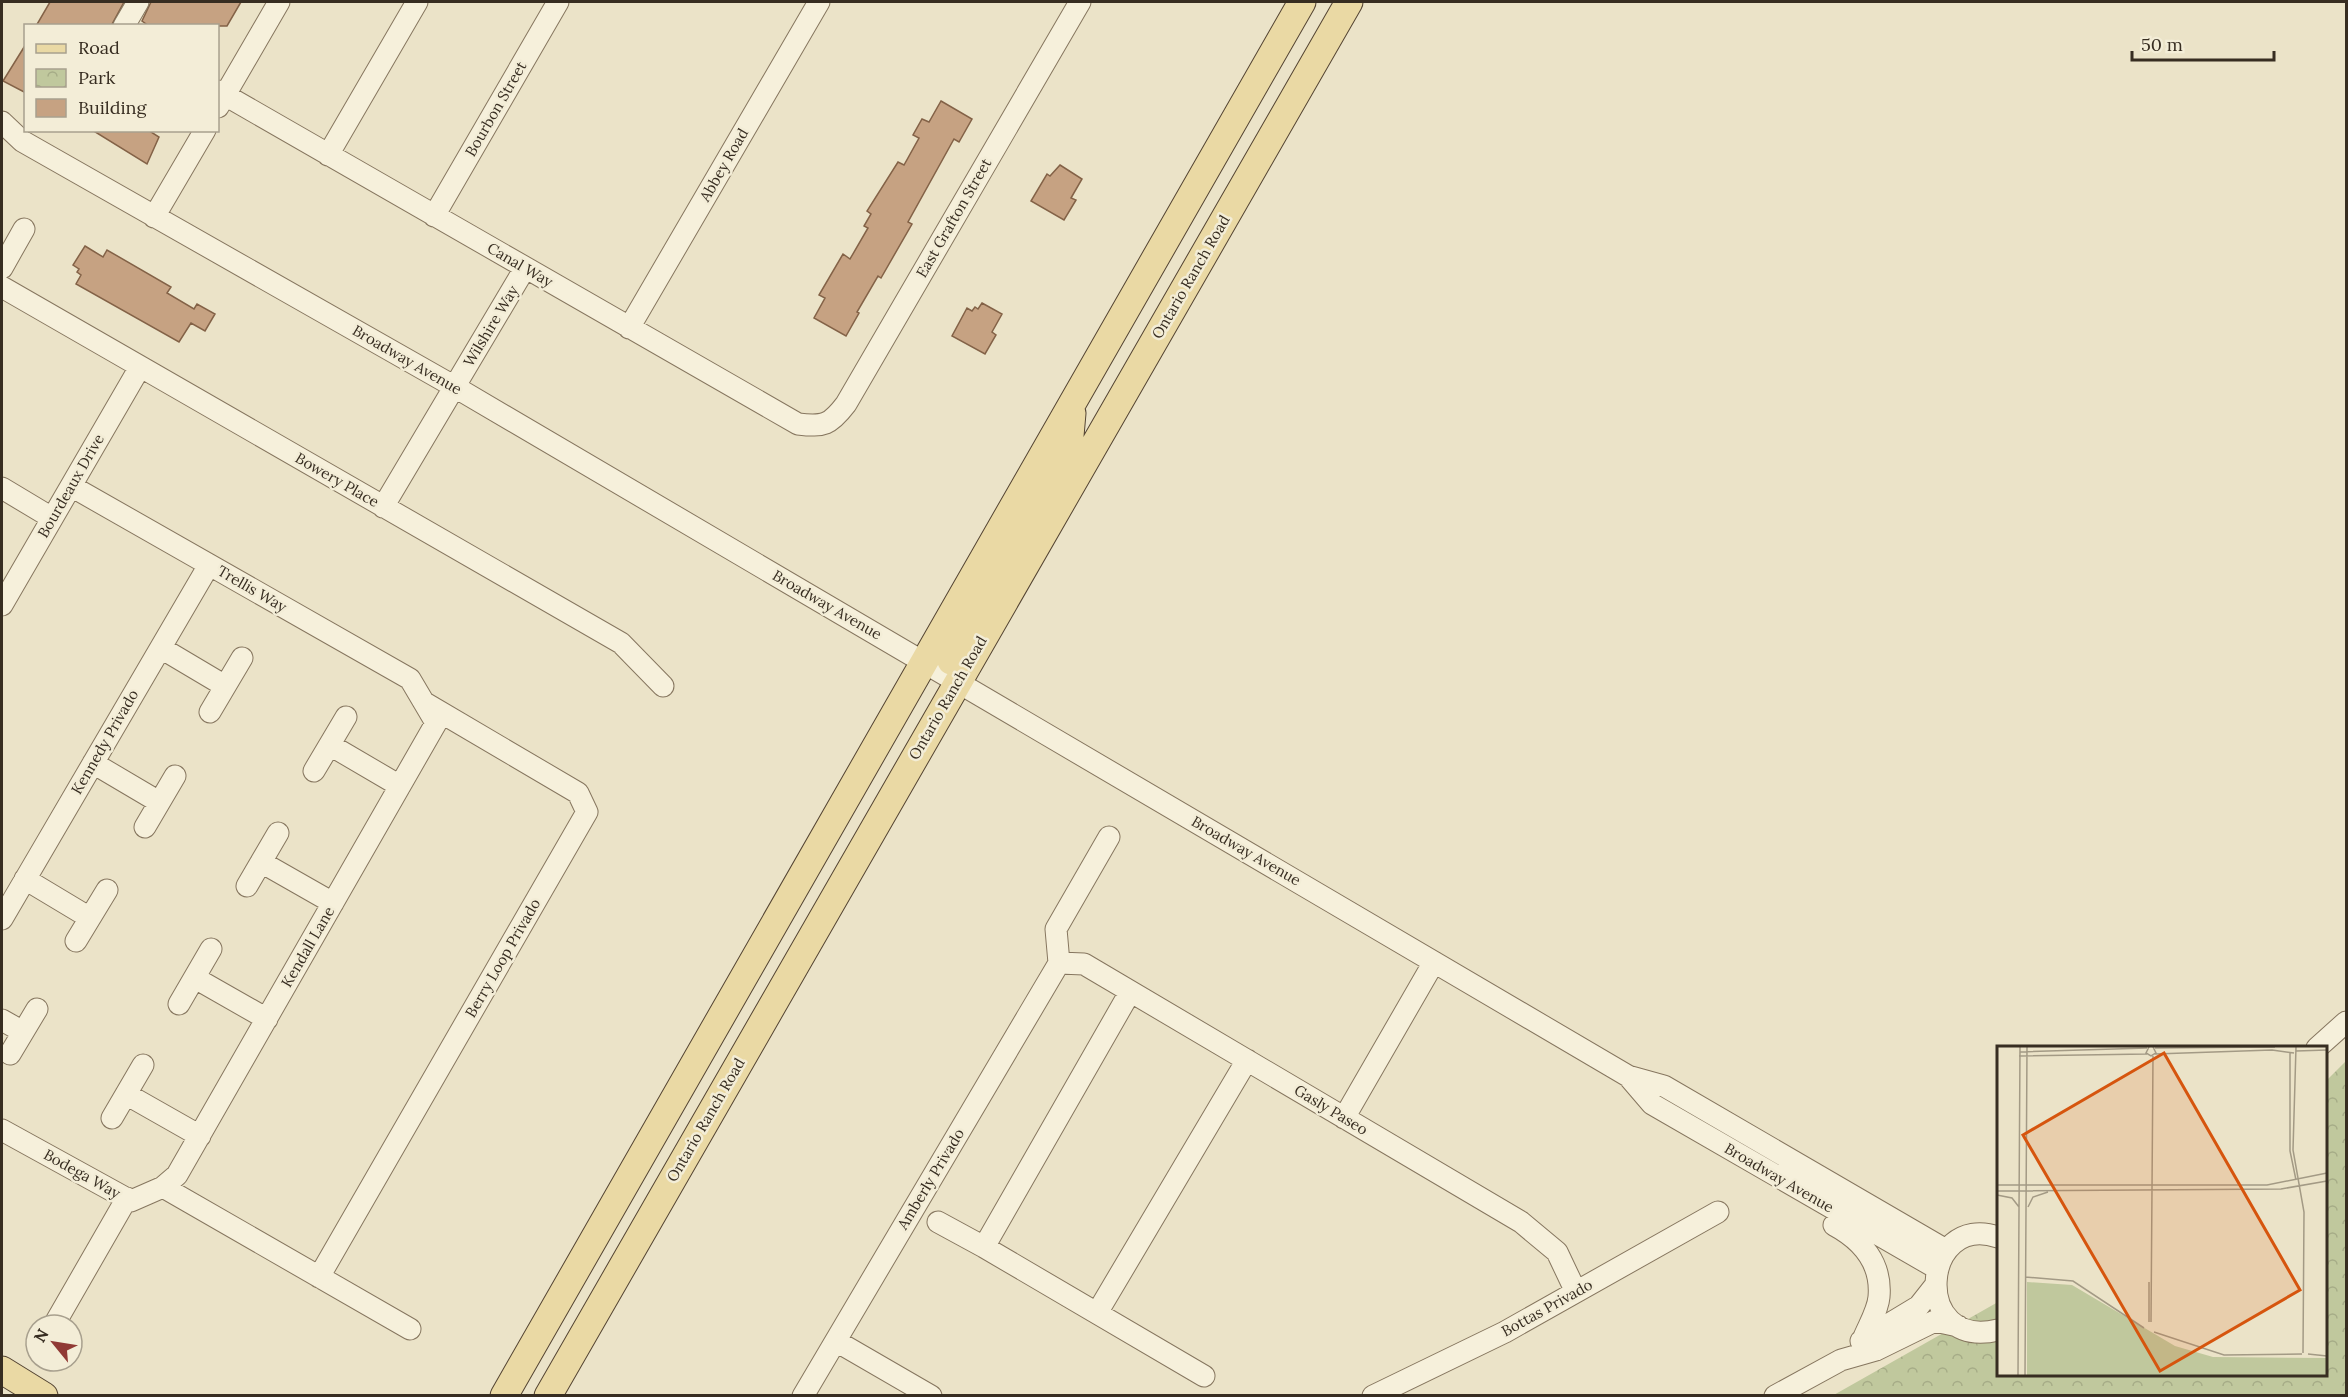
<svg xmlns="http://www.w3.org/2000/svg" width="2348" height="1397" viewBox="0 0 2348 1397" font-family="Lora,serif">
  <style>
    .park { fill: url(#park-crowns) }
    .building { fill: #c6a282; stroke: #836247; stroke-width: 1.5 }
    .lines { fill: none; stroke-linecap: round; stroke-linejoin: round }
    .minor-casing { stroke: #86765f; stroke-width: 23 }
    .major-casing { stroke: #544432; stroke-width: 29 }
    .minor { stroke: #f6f0db; stroke-width: 21 }
    .major { stroke: #ead9a4; stroke-width: 27 }
    .labels { text-anchor: middle; stroke-width: 5; stroke-linejoin: round; paint-order: stroke }
    .street-label { font-size: 15px; fill: #372d21; stroke: #f3edd7 }
    .inset-road { fill: none; stroke: #a39a85; stroke-width: 1.5 }
    .view { fill: #d6550e; fill-opacity: 0.15; stroke: #d6550e; stroke-width: 3 }
    .inset-edge { fill: none; stroke: #372d21; stroke-width: 3 }
  </style>
  <defs>
    <pattern id="park-crowns" width="20" height="18" patternUnits="userSpaceOnUse" patternTransform="scale(1.5)"><rect width="20" height="18" fill="#c0c89d"/><path d="M2 6a3 3 0 1 1 6 0M12 15a3 3 0 1 1 6 0" fill="none" stroke="#a6ac87"/></pattern>
  </defs>
  <rect width="100%" height="100%" fill="#ebe3c8"/>
  <path class="park" d="M2346,1061V1395L1832,1396L1998,1302V1374H2326V1081Z"/>
  <path class="building" d="M50,2H124L111,26H36Z
    M151,2H241L227,26H149L142,21Z
    M26,44V93L3,81Z
    M941,101L972,119L959,142L954,139L908,222L912,224L881,278L878,276L857,312L859,313L846,336L814,318L825,298L819,295L843,254L850,259L868,228L864,226L871,214L867,211L898,162L904,165L919,138L913,135L922,119L929,122Z
    M92,130H148L159,137L147,164Z
    M1060,165L1082,179L1071,198L1076,200L1064,220L1031,201L1047,174L1050,176Z
    M85,246L103,257L107,250L171,287L167,293L194,309L197,304L215,314L205,331L191,323L179,342L76,284L81,275L77,272L79,269L73,265Z
    M982,303L1002,314L992,332L996,335L985,354L952,336L967,308L972,311L975,307L978,309Z"/>
  <g class="lines">
    <g class="minor-casing">
      <path id="minor" d="M124,26L138,2
        M218,91L798,424C824,427 830,425 846,404L1080,2
        M218,107L279,2
        M2,122L22,141L455,387L1628,1076L1664,1086L1946,1250
        M328,155L417,2
        M434,216L558,2
        M154,217L205,130
        M2,268L24,229
        M2,287L621,643L663,686
        M629,328L819,2
        M2,488L52,518
        M383,507L525,268
        M2,605L140,367
        M161,648L225,686
        M210,712L242,658
        M330,745L400,786
        M93,763L159,802
        M314,771L346,717
        M145,827L175,776
        M261,862L333,903
        M25,879L90,918
        M247,886L278,833
        M2,919L209,565
        M76,941L107,890
        M1059,963L1084,964L1521,1222L1557,1252L1576,1292
        M1059,963L1056,929L1109,837
        M195,978L267,1019
        M1130,992L984,1247L1204,1376
        M179,1004L211,949
        M2,1020L23,1032
        M2317,1048L2346,1022
        M10,1054L37,1009
        M1628,1076L1652,1104L1938,1269
        M126,1094L200,1136
        M112,1118L143,1065
        M1344,1118L1434,962
        M2,1130L131,1201L163,1187L177,1175L436,723L410,679L71,486
        M163,1187L410,1329
        M938,1222L984,1247
        M1834,1225C1862,1240 1882,1263 1879,1297C1878,1310 1869,1325 1864,1337
        M1998,1237C1921,1211 1910,1351 1998,1330
        M319,1277L587,812L578,793L425,703
        M1097,1313L1247,1060
        M54,1325L127,1198
        M836,1341L931,1396
        M1861,1341L1919,1306L1934,1287
        M803,1396L1059,963
        M1373,1396L1505,1332L1718,1212
        M1775,1396L1841,1360L1876,1350L1935,1321L1958,1326"/>
    </g>
    <g class="major-casing">
      <path id="major" d="M951,661L983,599L1069,447L1072,413
        M2,1370L44,1396
        M504,1396L1302,2
        M548,1396L1349,2"/>
    </g>
    <use href="#minor" class="minor"/>
    <use href="#major" class="major"/>
  </g>
  <g class="labels">
    <g class="street-label">
      <text transform="translate(496 109) rotate(-60)" y="5">Bourbon Street</text>
      <text transform="translate(724 165) rotate(-60)" y="5">Abbey Road</text>
      <text transform="translate(954 218) rotate(-60)" y="5">East Grafton Street</text>
      <text transform="translate(520 265) rotate(30)" y="5">Canal Way</text>
      <text transform="translate(1191 277) rotate(-60)" y="5">Ontario Ranch Road</text>
      <text transform="translate(491 326) rotate(-59)" y="5">Wilshire Way</text>
      <text transform="translate(407 360) rotate(30)" y="5">Broadway Avenue</text>
      <text transform="translate(337 480) rotate(30)" y="5">Bowery Place</text>
      <text transform="translate(71 486) rotate(-60)" y="5">Bourdeaux Drive</text>
      <text transform="translate(252 589) rotate(30)" y="5">Trellis Way</text>
      <text transform="translate(827 605) rotate(30)" y="5">Broadway Avenue</text>
      <text transform="translate(948 698) rotate(-60)" y="5">Ontario Ranch Road</text>
      <text transform="translate(105 742) rotate(-60)" y="5">Kennedy Privado</text>
      <text transform="translate(1246 851) rotate(30)" y="5">Broadway Avenue</text>
      <text transform="translate(308 947) rotate(-60)" y="5">Kendall Lane</text>
      <text transform="translate(503 958) rotate(-60)" y="5">Berry Loop Privado</text>
      <text transform="translate(1331 1110) rotate(31)" y="5">Gasly Paseo</text>
      <text transform="translate(706 1120) rotate(-60)" y="5">Ontario Ranch Road</text>
      <text transform="translate(82 1174) rotate(29)" y="5">Bodega Way</text>
      <text transform="translate(1779 1178) rotate(30)" y="5">Broadway Avenue</text>
      <text transform="translate(931 1179) rotate(-59)" y="5">Amberly Privado</text>
      <text transform="translate(1547 1308) rotate(-29)" y="5">Bottas Privado</text>
    </g>
  </g>
  <g transform="translate(1997 1046)">
    <rect width="330" height="330" fill="#ebe3c8"/>
    <path d="M30,236L75,239L178,300L216,311L330,312V329H30Z" fill="#c0c89d"/>
    <path class="inset-road" d="M152,1L149,7L154,10L159,7L156,1M299,1L296,104L307,166L306,307M158,2L278,1M299,5L330,4M23,6L150,2M293,7V105L299,134M158,8L275,4L297,7M22,10L150,8M0,139H270L330,127M0,145L284,143L330,135M0,149L15,152L22,161M31,161L36,151L51,146M28,231L76,235L147,282M152,276V236M154,276L156,10M157,286L227,309L305,308M311,308L330,310M21,329L23,1M28,329L30,1"/>
    <path class="view" d="M167,7L303,244L163,325L26,89Z"/>
    <rect width="330" height="330" class="inset-edge"/>
  </g>
  <rect width="2348" height="1397" fill="none" stroke="#372d21" stroke-width="6"/>
  <rect x="24" y="24" width="195" height="108" fill="#f3edd7" stroke="#a8a08e" stroke-width="1.5"/>
  <rect x="36" y="44" width="30" height="9" fill="#ead9a4" stroke="#a8a08e" stroke-width="1.5"/>
  <text x="78" y="54" font-size="18" fill="#372d21">Road</text>
  <rect x="36" y="69" width="30" height="18" fill="url(#park-crowns)" stroke="#a8a08e" stroke-width="1.5"/>
  <text x="78" y="84" font-size="18" fill="#372d21">Park</text>
  <rect x="36" y="99" width="30" height="18" fill="#c6a282" stroke="#a8a08e" stroke-width="1.5"/>
  <text x="78" y="114" font-size="18" fill="#372d21">Building</text>
  <g transform="translate(54 1343) rotate(300)"><circle r="28" fill="#f3edd7" stroke="#a8a08e" stroke-width="1.5"/>
  <path d="M0-4.5L10 22L0 15L-10 22Z" fill="#903934"/>
  <text y="-9" font-size="16" font-weight="bold" text-anchor="middle" fill="#372d21">N</text>
  </g>
  <path d="M2132 51v9h142v-9" fill="none" stroke="#372d21" stroke-width="3"/>
  <text x="2141" y="51" font-size="18" fill="#372d21" stroke="#f3edd7" stroke-width="4.5" paint-order="stroke">50 m</text>
</svg>
